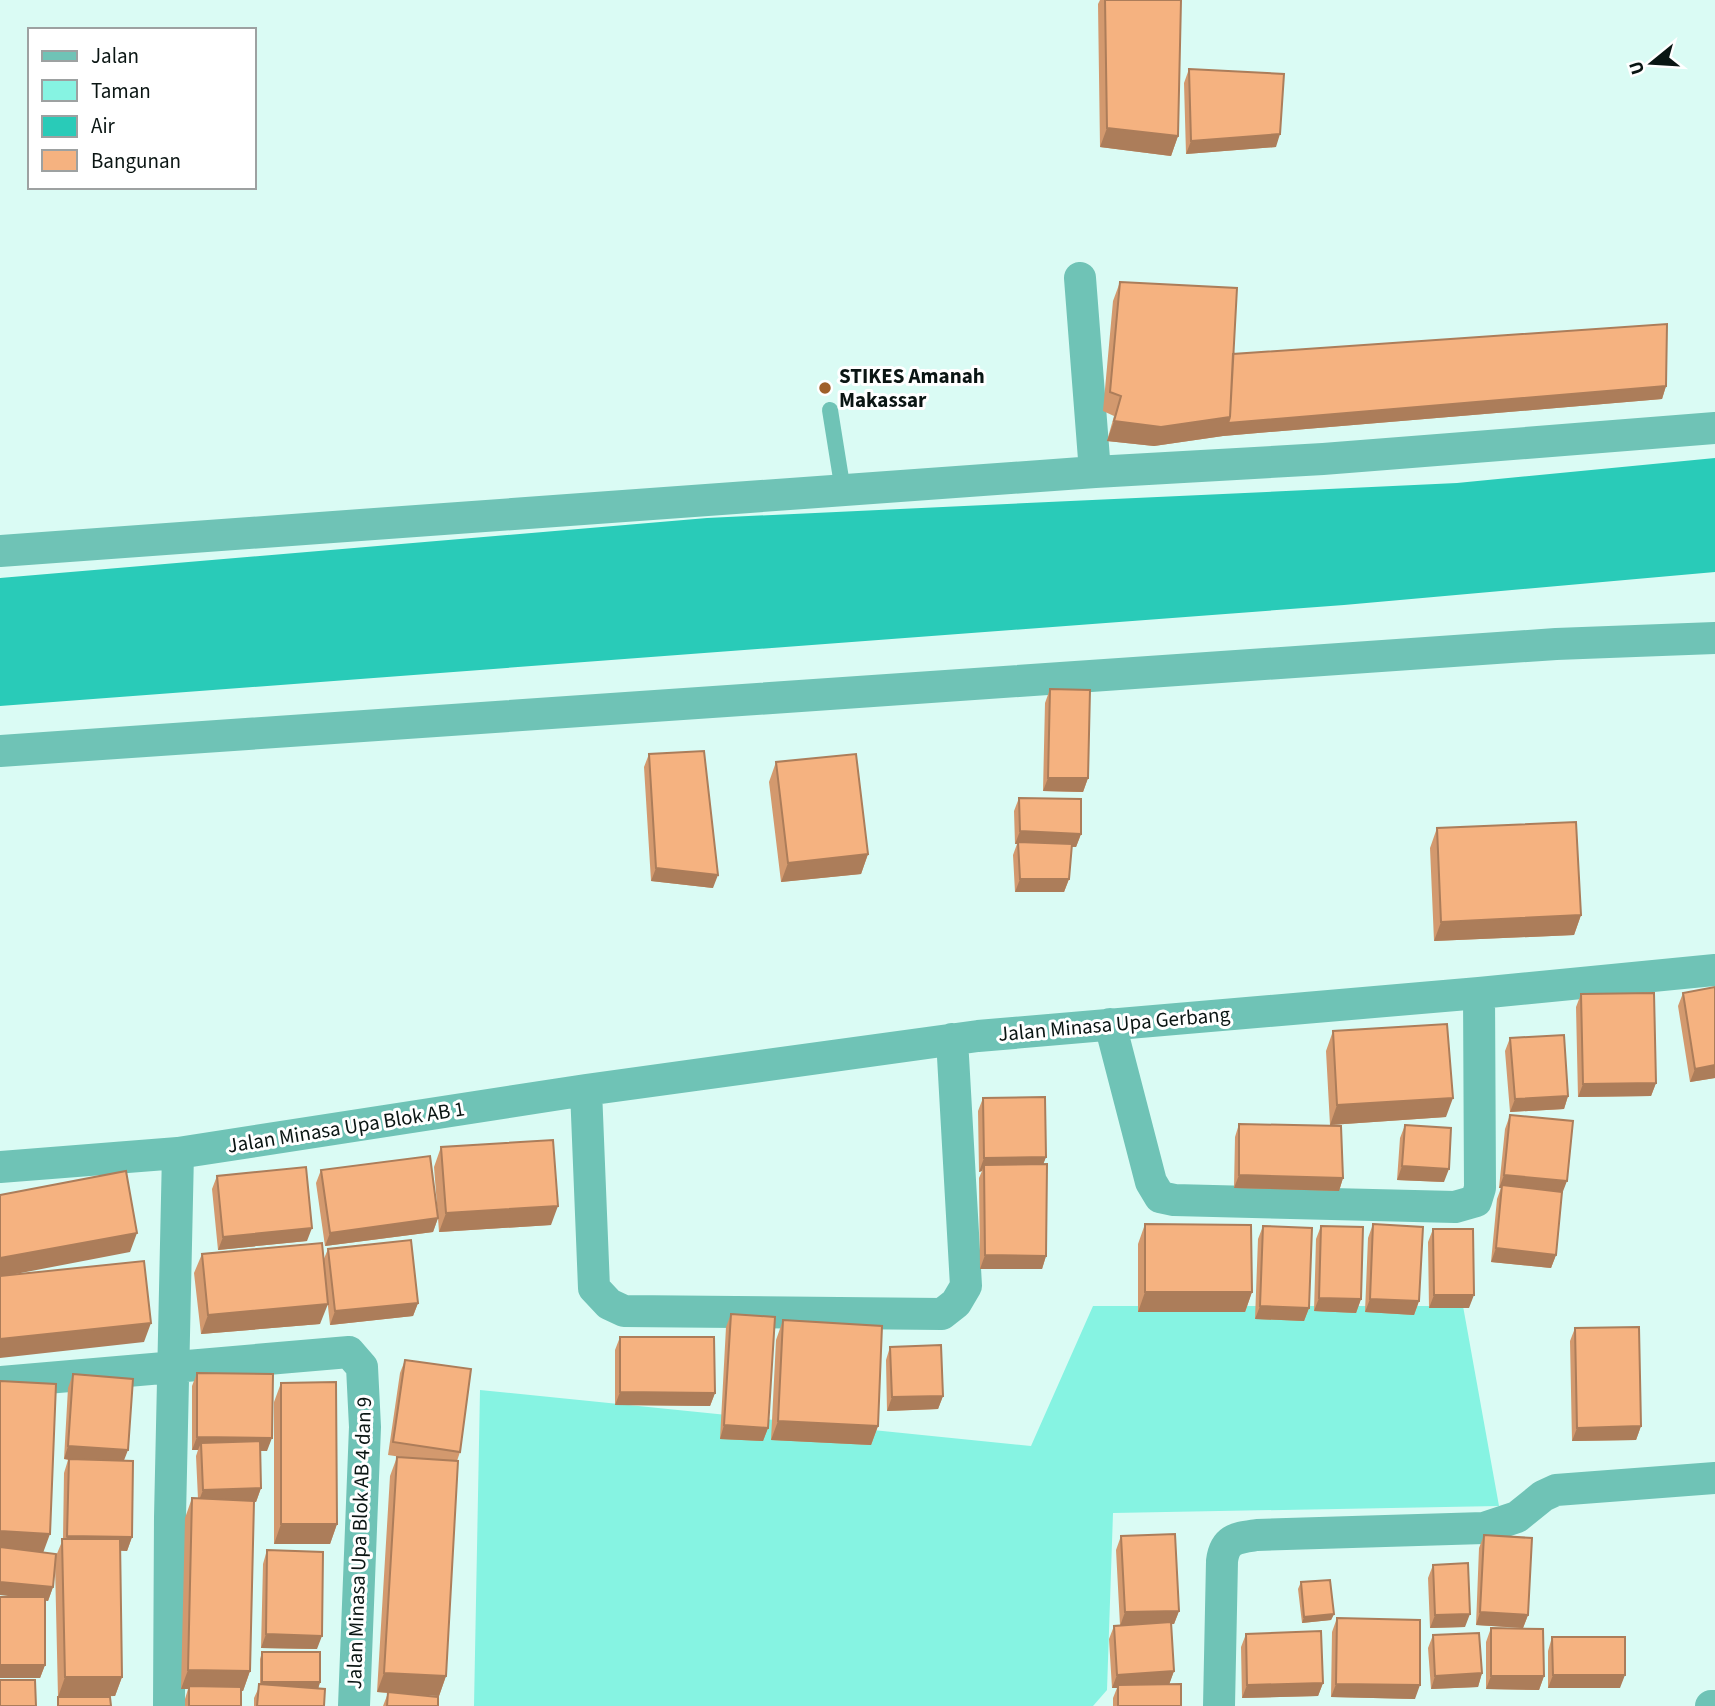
<svg xmlns="http://www.w3.org/2000/svg" width="1715" height="1706" viewBox="0 0 1715 1706" font-family="'Source Sans 3',sans-serif">
  <style>
    .green { fill: #86f3e2 }
    .water { fill: #29cbb8 }
    .lines { fill: none; stroke-linecap: round; stroke-linejoin: round }
    .service { stroke: #6fc3b6; stroke-width: 16 }
    .minor { stroke: #6fc3b6; stroke-width: 32 }
    .wall { fill: #d3996e }
    .shaded-wall { fill: #ac7d5a }
    .building { fill: #f5b280; stroke: #ac7d5a; stroke-width: 2 }
    .poi-dot { fill: #9f5f29; stroke: #fff; stroke-width: 2.5 }
    .labels { text-anchor: middle; stroke-width: 6; stroke-linejoin: round; paint-order: stroke }
    .poi-label { font-size: 21px; font-weight: bold; fill: #0a1513; stroke: #fff; text-anchor: start }
    .street-label { font-size: 21px; fill: #0a1513; stroke: #fff }
  </style>
  <rect width="100%" height="100%" fill="#dafbf4"/>
  <path class="green" d="M1093,1306H1463L1499,1506L1113,1513L1107,1690L1093,1706H474L480,1390L1031,1446Z"/>
  <path class="water" d="M1715,458V572L1344,605L0,706V578L707,518L1457,483Z"/>
  <g class="lines">
    <path class="service" d="M830,410L843,491"/>
    <path class="minor" d="M1080,278L1095,472
      M0,551L1095,472L1323,459L1715,428
      M0,751L1556,644L1715,638
      M1110,1024L1151,1182L1160,1197L1174,1200L1455,1207L1476,1201L1480,1188L1479,993
      M586,1090L594,1288L609,1304L624,1311L942,1314L956,1303L966,1286L952,1039
      M0,1167L178,1153L586,1090L978,1036L1479,993L1715,970
      M0,1382L349,1352L362,1367L365,1427L354,1706
      M169,1706L170,1517L178,1153
      M1219,1706L1222,1561C1225,1538 1237,1538 1257,1535L1484,1528L1517,1517L1543,1496L1556,1490L1715,1478
      M1711,1706H1715"/>
  </g>
  <path class="wall" d="M1100,0H1181L1178,136L1171,156L1100,147L1098,4Z
    M1189,69L1276,147L1186,154L1184,83Z
    M1120,282L1233,354L1666,386L1662,399L1223,436L1154,446L1107,441L1114,416L1103,411L1113,301Z
    M1050,689L1088,778L1083,792L1043,791L1045,703Z
    M649,754L713,888L651,881L644,767Z
    M776,762L868,854L861,874L781,882L769,782Z
    M1019,798L1081,834L1076,847H1072L1069,879L1064,892H1015L1013,855L1017,844H1015L1014,811Z
    M1437,828L1581,915L1574,935L1434,941L1430,848Z
    M1715,987V1078L1690,1082L1678,1006L1683,993Z
    M1581,994L1656,1083L1651,1096L1578,1097L1576,1007Z
    M1333,1031L1446,1117L1330,1125L1326,1051Z
    M1510,1038L1568,1096L1564,1109L1510,1112L1505,1051Z
    M983,1098L1046,1157L1043,1164L1046,1256L1042,1269H980L979,1178L982,1171L979,1172L978,1111Z
    M1510,1115L1562,1194L1556,1255L1551,1268L1491,1262L1497,1199L1501,1188H1499L1505,1129Z
    M1239,1124L1343,1178L1339,1191L1234,1188L1235,1137Z
    M1405,1125L1444,1182L1397,1180L1400,1138Z
    M441,1147L551,1225L439,1232L438,1218L433,1232L325,1246L316,1183L321,1170L438,1218L434,1167Z
    M217,1176L307,1241L218,1250L212,1189Z
    M1145,1224L1252,1292L1245,1312H1138V1244Z
    M1373,1224L1419,1301L1414,1315L1365,1312L1368,1238Z
    M1263,1226L1309,1308L1304,1321L1255,1319L1258,1239Z
    M1321,1226L1361,1299L1356,1313L1314,1311L1316,1239Z
    M1433,1229L1469,1308H1429L1428,1242Z
    M328,1249L418,1303L413,1316L330,1325L324,1270L320,1324L201,1334L194,1273L202,1254L323,1261Z
    M731,1314L768,1428L763,1441L720,1439L726,1327Z
    M783,1320L878,1426L871,1445L771,1440L776,1340Z
    M1575,1328L1641,1426L1636,1440L1572,1441L1570,1341Z
    M620,1337L715,1393L710,1406L615,1405V1350Z
    M890,1347L943,1396L938,1409L887,1411L886,1360Z
    M405,1360L460,1452L457,1461L446,1676L439,1696L414,1694L438,1706H383L388,1693L377,1692L390,1476L397,1457L408,1458L388,1455L400,1373Z
    M197,1373L267,1451H260L261,1488L256,1502H254L250,1671L243,1691H241V1706H185V1699L188,1689H181L185,1518L192,1498L198,1499L196,1456L198,1450H192V1386Z
    M73,1374L124,1460L132,1537L127,1551L120,1550L122,1677L115,1696L58,1697L55,1564L53,1587L48,1601L45,1600V1665L40,1678H0V1597H14L43,1552L56,1556L63,1539L64,1473L68,1460L64,1459L68,1388Z
    M281,1383L337,1524L330,1544H274V1402Z
    M1484,1535L1528,1615L1523,1628L1476,1625L1479,1548Z
    M1121,1536L1179,1611L1174,1624H1171L1174,1671L1169,1684L1181,1706H1113V1698L1117,1688H1112L1109,1639L1114,1626L1120,1625L1116,1550Z
    M267,1550L317,1649L261,1648L263,1564Z
    M1433,1565L1465,1627L1430,1628L1428,1578Z
    M1301,1582L1334,1614L1331,1620L1302,1623L1298,1589Z
    M1337,1618L1415,1699L1331,1697L1332,1632Z
    M1491,1628L1544,1676L1539,1690L1486,1689V1642Z
    M1246,1634L1323,1683L1318,1696L1242,1698L1241,1647Z
    M1433,1635L1482,1673L1478,1687L1431,1689L1428,1648Z
    M1552,1637L1620,1688H1548V1651Z
    M262,1652L320,1682L318,1689L324,1706H254V1698L260,1685V1659Z"/>
  <path class="shaded-wall" d="M1107,128L1178,136L1171,156L1100,147Z
    M1280,134L1276,147L1186,154L1191,141Z
    M1666,386L1662,399L1223,436L1154,446L1107,441L1114,421L1230,417Z
    M1048,778H1088L1083,792L1043,791Z
    M1020,831L1081,834L1076,847L1018,844V842L1017,844H1015Z
    M868,854L861,874L781,882L788,863Z
    M656,868L718,875L713,888L651,881Z
    M1020,879H1069L1064,892H1015Z
    M1581,915L1574,935L1434,941L1441,922Z
    M1715,1065V1078L1690,1082L1695,1069Z
    M1656,1083L1651,1096L1578,1097L1583,1084Z
    M1568,1096L1564,1109L1510,1112L1515,1099Z
    M1453,1098L1446,1117L1330,1125L1337,1105Z
    M1046,1157L1041,1170L984,1165L982,1171L979,1172L984,1158Z
    M1402,1166L1449,1169L1444,1182L1397,1180Z
    M1239,1175L1343,1178L1339,1191L1234,1188Z
    M1504,1175L1567,1181L1562,1194L1502,1185L1501,1188H1499Z
    M558,1206L551,1225L439,1232L446,1213Z
    M438,1218L433,1232L325,1246L330,1233Z
    M312,1228L307,1241L218,1250L223,1237Z
    M137,1233L130,1252L0,1277V1258Z
    M1496,1248L1556,1255L1551,1268L1491,1262Z
    M985,1255L1046,1256L1042,1269H980Z
    M1145,1292H1252L1245,1312H1138Z
    M1434,1295H1474L1469,1308H1429Z
    M1319,1298L1361,1299L1356,1313L1314,1311Z
    M1370,1299L1419,1301L1414,1315L1365,1312Z
    M418,1303L413,1316L330,1325L335,1311Z
    M328,1304L320,1324L201,1334L208,1315Z
    M1260,1306L1309,1308L1304,1321L1255,1319Z
    M151,1323L144,1342L0,1358V1339Z
    M620,1392L715,1393L710,1406L615,1405Z
    M943,1396L938,1409L887,1411L892,1397Z
    M778,1421L878,1426L871,1445L771,1440Z
    M724,1425L768,1428L763,1441L720,1439Z
    M1641,1426L1636,1440L1572,1441L1577,1428Z
    M197,1437L272,1438L267,1451L201,1450V1443L198,1450H192Z
    M68,1446L128,1450L123,1463L64,1459Z
    M261,1488L256,1502L198,1503L203,1490Z
    M281,1524H337L330,1544H274Z
    M0,1531L50,1534L43,1553L0,1551Z
    M67,1536L132,1537L127,1551L62,1549Z
    M0,1582L53,1587L48,1601L0,1595Z
    M1179,1611L1174,1624L1120,1626L1125,1612Z
    M1480,1612L1528,1615L1523,1628L1476,1625Z
    M1334,1614L1331,1620L1302,1623L1304,1617Z
    M1470,1614L1465,1627L1430,1628L1435,1615Z
    M266,1634L322,1636L317,1649L261,1648Z
    M0,1665H45L40,1678H0Z
    M188,1670L250,1671L243,1691L189,1689V1686L188,1689H181Z
    M1174,1671L1169,1685H1118L1117,1688H1112L1117,1675Z
    M384,1673L446,1676L439,1696L377,1692Z
    M1482,1673L1478,1687L1431,1689L1435,1676Z
    M1553,1675H1625L1620,1688H1548Z
    M1491,1676H1544L1539,1690L1486,1689Z
    M65,1677H122L115,1696L58,1697Z
    M262,1682H320L318,1689H260Z
    M1323,1683L1318,1696L1242,1698L1247,1685Z
    M1336,1684L1420,1685L1415,1699L1331,1697Z"/>
  <path class="building" d="M1105,0H1181L1178,136L1107,128Z
    M1189,69L1284,74L1280,134L1191,141Z
    M1120,282L1237,288L1230,417L1161,427L1114,421L1121,396L1110,392Z
    M1667,324L1666,386L1228,423L1230,417L1233,354Z
    M1050,689L1090,690L1088,778H1048Z
    M704,751L718,875L656,868L649,754Z
    M856,754L868,854L788,863L776,762Z
    M1019,798L1081,799V834L1020,831Z
    M1576,822L1581,915L1441,922L1437,828Z
    M1018,842L1072,844L1069,879H1020Z
    M1715,987V1065L1695,1069L1683,993Z
    M1654,993L1656,1083L1583,1084L1581,994Z
    M1447,1024L1453,1098L1337,1105L1333,1031Z
    M1564,1035L1568,1096L1515,1099L1510,1038Z
    M1045,1097L1046,1157L984,1158L983,1098Z
    M1510,1115L1573,1121L1567,1181L1504,1175Z
    M1239,1124L1341,1126L1343,1178L1239,1175Z
    M1405,1125L1451,1128L1449,1169L1402,1166Z
    M553,1140L558,1206L446,1213L441,1147Z
    M430,1156L438,1218L330,1233L321,1170Z
    M1047,1164L1046,1256L985,1255L984,1165Z
    M306,1167L312,1228L223,1237L217,1176Z
    M126,1171L137,1233L0,1258V1195Z
    M1502,1185L1562,1192L1556,1255L1496,1248Z
    M1145,1224L1251,1225L1252,1292H1145Z
    M1373,1224L1423,1227L1419,1301L1370,1299Z
    M1263,1226L1312,1228L1309,1308L1260,1306Z
    M1321,1226L1363,1227L1361,1299L1319,1298Z
    M1433,1229H1473L1474,1295H1434Z
    M411,1240L418,1303L335,1311L328,1249Z
    M322,1243L328,1304L208,1315L202,1254Z
    M144,1261L151,1323L0,1339V1276Z
    M731,1314L775,1317L768,1428L724,1425Z
    M783,1320L882,1326L878,1426L778,1421Z
    M1639,1327L1641,1426L1577,1428L1575,1328Z
    M620,1337H714L715,1393L620,1392Z
    M941,1345L943,1396L892,1397L890,1347Z
    M405,1360L471,1369L460,1452L393,1442Z
    M197,1373L273,1374L272,1438L197,1437Z
    M73,1374L133,1379L128,1450L68,1446Z
    M0,1381L56,1384L50,1534L0,1531Z
    M336,1382L337,1524H281V1383Z
    M260,1441L261,1488L203,1490L201,1443Z
    M397,1457L458,1461L446,1676L384,1673Z
    M69,1459L133,1461L132,1537L67,1536Z
    M192,1498L254,1501L250,1671L188,1670Z
    M1175,1534L1179,1611L1125,1612L1121,1536Z
    M1484,1535L1532,1538L1528,1615L1480,1612Z
    M62,1539H120L122,1677H65Z
    M0,1547L56,1554L53,1587L0,1582Z
    M267,1550L323,1552L322,1636L266,1634Z
    M1468,1563L1470,1614L1435,1615L1433,1565Z
    M1330,1580L1334,1614L1304,1617L1301,1582Z
    M0,1597H45V1665H0Z
    M1337,1618L1420,1620V1685L1336,1684Z
    M1171,1622L1174,1671L1117,1675L1114,1626Z
    M1491,1628L1543,1629L1544,1676H1491Z
    M1321,1631L1323,1683L1247,1685L1246,1634Z
    M1479,1633L1482,1673L1435,1676L1433,1635Z
    M1552,1637H1625V1675H1553Z
    M262,1652H320V1682H262Z
    M0,1680H35L36,1706H0Z
    M259,1684L325,1689L324,1706H257Z
    M1181,1684V1706H1118V1685Z
    M189,1686L241,1687V1706H189Z
    M388,1692L438,1697V1706H387Z
    M58,1697H110L111,1706H58Z"/>
  <circle class="poi-dot" cx="825" cy="388" r="7"/>
  <g class="labels">
    <g class="poi-label">
      <text x="839" y="383">STIKES Amanah<tspan x="839" dy="24">Makassar</tspan></text>
    </g>
    <g class="street-label">
      <text transform="translate(1114 1024) rotate(-5)" y="7">Jalan Minasa Upa Gerbang</text>
      <text transform="translate(346 1127) rotate(-9)" y="7">Jalan Minasa Upa Blok AB 1</text>
      <text transform="translate(359 1543) rotate(-88)" y="7">Jalan Minasa Upa Blok AB 4 dan 9</text>
    </g>
  </g>
  <rect x="28" y="28" width="228" height="161" fill="#ffffff" stroke="#9da1a1" stroke-width="2"/>
  <rect x="42" y="51" width="35" height="10" fill="#6fc3b6" stroke="#9da1a1" stroke-width="2"/>
  <text x="91" y="63" font-size="21" fill="#0a1513">Jalan</text>
  <rect x="42" y="80" width="35" height="21" fill="#86f3e2" stroke="#9da1a1" stroke-width="2"/>
  <text x="91" y="98" font-size="21" fill="#0a1513">Taman</text>
  <rect x="42" y="116" width="35" height="21" fill="#29cbb8" stroke="#9da1a1" stroke-width="2"/>
  <text x="91" y="133" font-size="21" fill="#0a1513">Air</text>
  <rect x="42" y="150" width="35" height="21" fill="#f5b280" stroke="#9da1a1" stroke-width="2"/>
  <text x="91" y="168" font-size="21" fill="#0a1513">Bangunan</text>
  <g transform="translate(1652 63) rotate(252)" stroke="#ffffff" stroke-width="5" paint-order="stroke">
  <path d="M0-5L12 26L0 18L-12 26Z" fill="#0a1513"/>
  <text y="-10" font-size="19" font-weight="bold" text-anchor="middle" fill="#0a1513">U</text>
  </g>
</svg>
